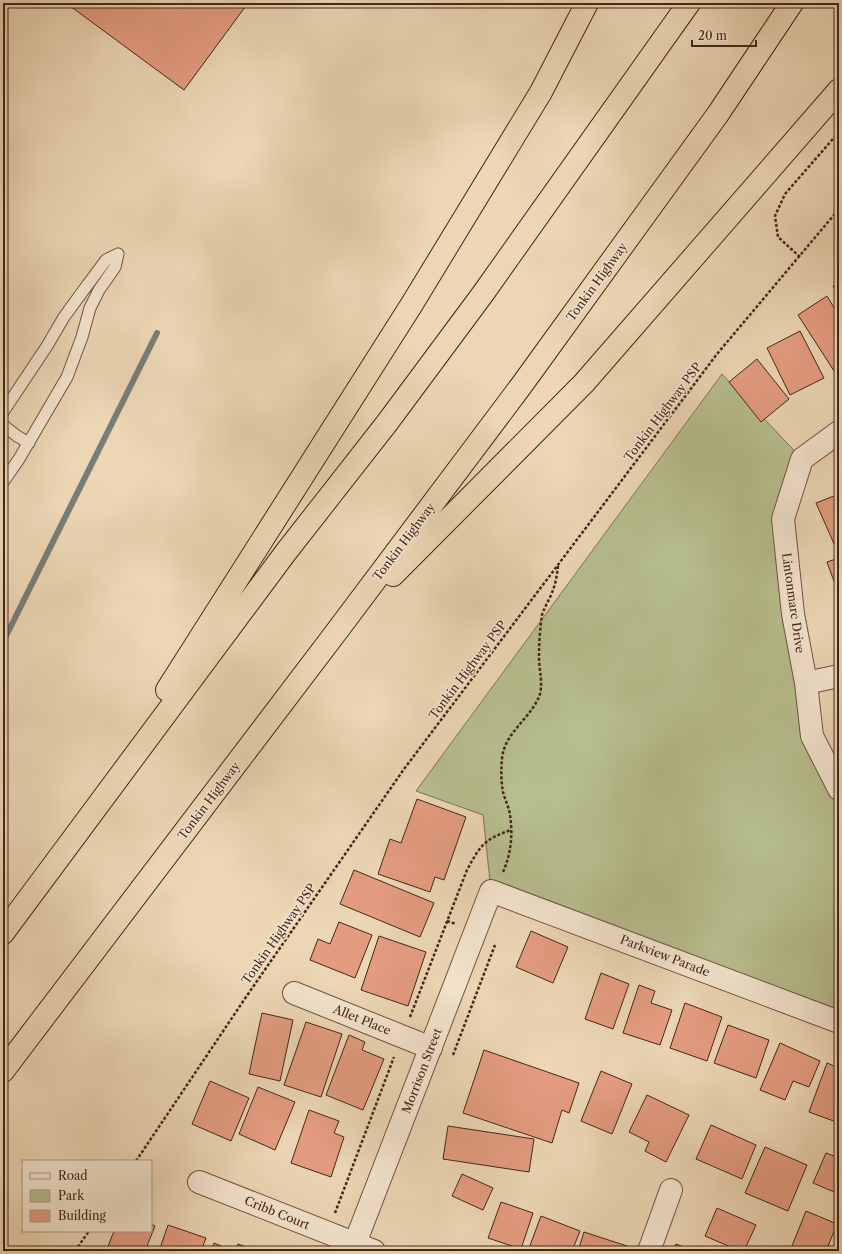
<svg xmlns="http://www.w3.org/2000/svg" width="842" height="1254" viewBox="0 0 842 1254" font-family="'Libre Caslon Text',serif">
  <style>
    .green { fill: #b7be8e; stroke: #7e7253 }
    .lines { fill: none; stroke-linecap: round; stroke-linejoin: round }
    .stream { stroke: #797d77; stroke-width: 6 }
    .building { fill: #e49c80; stroke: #452618 }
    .service-casing { stroke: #6f523f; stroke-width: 13 }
    .minor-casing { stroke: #6f523f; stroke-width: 24 }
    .motorway-casing { stroke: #452618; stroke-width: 24 }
    .path { stroke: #452618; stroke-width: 2.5; stroke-dasharray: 3 2; stroke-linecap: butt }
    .service { stroke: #f3e4ce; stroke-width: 11 }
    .minor { stroke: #f3e4ce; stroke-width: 22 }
    .motorway { stroke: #ecd6b4; stroke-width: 22 }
    .labels { text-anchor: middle; stroke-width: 3; stroke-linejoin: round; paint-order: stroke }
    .street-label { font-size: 12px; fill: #452618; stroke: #f3e4ce }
  </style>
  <rect width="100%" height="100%" fill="#ecd6b4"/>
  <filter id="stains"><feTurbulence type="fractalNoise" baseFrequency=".005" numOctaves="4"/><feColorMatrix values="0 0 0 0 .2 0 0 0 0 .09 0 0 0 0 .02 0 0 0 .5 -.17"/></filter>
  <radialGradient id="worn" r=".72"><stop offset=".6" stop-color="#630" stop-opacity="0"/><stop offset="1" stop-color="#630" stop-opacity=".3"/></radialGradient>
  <path class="green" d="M722,374L802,459L783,519L806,683L839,789V1022L491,891L483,815L416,791Z"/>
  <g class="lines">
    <path class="stream" d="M3,642L157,333"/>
  </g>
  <path class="building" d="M66,3H248L184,90Z
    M839,284V298L833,286Z
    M827,296L839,316V372L836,374L798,315Z
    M800,331L824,378L790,395L767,348Z
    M757,359L789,399L761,422L729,382Z
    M839,494V545L835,546L816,503Z
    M839,558V595L827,562Z
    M417,799L466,817L444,880L435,877L430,892L378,874L390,839L401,843Z
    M354,870L434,903L420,937L340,904Z
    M339,922L372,935L355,978L310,960L318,939L330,944Z
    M531,931L568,947L553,983L516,967Z
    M379,936L426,952L408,1006L361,990Z
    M601,973L629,984L613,1029L585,1019Z
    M639,985L655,991L651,1003L672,1010L660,1045L623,1033Z
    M685,1003L722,1017L707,1061L670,1048Z
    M262,1013L293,1020L280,1081L249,1074Z
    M306,1022L342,1034L321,1097L284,1085Z
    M728,1025L769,1040L756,1078L714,1063Z
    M349,1035L365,1042L362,1050L384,1059L363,1110L326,1095Z
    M780,1043L820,1061L809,1087L793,1081L785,1100L760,1090Z
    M484,1050L579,1083L569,1113L562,1110L552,1143L463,1113Z
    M827,1063L839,1068V1123L809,1112Z
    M601,1071L632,1084L612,1134L581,1121Z
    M210,1081L249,1098L231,1141L192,1124Z
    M258,1087L295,1102L275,1150L239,1134Z
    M647,1095L689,1115L666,1162L645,1151L649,1142L629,1132Z
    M309,1110L339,1121L334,1133L344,1137L331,1177L291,1163Z
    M711,1125L756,1145L742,1179L696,1159Z
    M448,1126L534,1139L529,1172L443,1159Z
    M765,1147L807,1165L788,1211L745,1193Z
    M826,1153L839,1158V1194L813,1183Z
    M462,1174L493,1188L483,1210L452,1196Z
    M501,1202L533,1213L521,1249L488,1238Z
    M717,1208L756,1225L744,1251H740L705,1236Z
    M806,1211L837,1224L826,1251H790Z
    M541,1216L580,1231L572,1251H528Z
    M151,1224L155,1226L145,1251H112L107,1249L114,1231H151Z
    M168,1225L206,1238L201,1251H159Z
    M584,1232L627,1246L625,1251H578Z
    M214,1243L233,1251H211Z
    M238,1244L254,1250V1251H235Z
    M676,1244L694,1251H673Z"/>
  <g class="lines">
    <g class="service-casing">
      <path id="service" d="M3,412L47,346L64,317L80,295L106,260L118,254
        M3,425L17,436L29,443
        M3,482L19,459L67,377L82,337L90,308L99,290L115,267L118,254"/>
    </g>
    <g class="minor-casing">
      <path id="minor" d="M839,432L802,459L783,519L793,614L806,683L812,736L839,789
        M806,683L839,676
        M294,993L431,1048
        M199,1182L374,1251
        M352,1251L491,891L839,1022
        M649,1251L671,1190"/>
    </g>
    <g class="motorway-casing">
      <path id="motorway" d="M393,575L584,383L839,90
        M167,690L412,304L541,92L587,3
        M3,933L286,552L387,423L482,295L689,3
        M3,1071L337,631L521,386L718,114L792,3"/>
    </g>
    <path class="path" d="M800,257L778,237L775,216L785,194L839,132
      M503,872C511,854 513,835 510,815C509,807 505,800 503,792C501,781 501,770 502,759C504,732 532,718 540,694C543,681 539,670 539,657C539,644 540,628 542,615C544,608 548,602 551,595C555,586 557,576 558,566
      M447,921L456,924
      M410,1017L467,870C480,846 484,839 511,830
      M453,1055L495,945
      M136,1161L246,997L404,769L717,354L839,209
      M335,1213L394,1057
      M75,1251L89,1231"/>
    <use href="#service" class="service"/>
    <use href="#minor" class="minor"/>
    <use href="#motorway" class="motorway"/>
  </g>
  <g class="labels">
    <g class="street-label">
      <text transform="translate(597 282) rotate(-54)" y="4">Tonkin Highway</text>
      <text transform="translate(663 412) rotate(-53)" y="4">Tonkin Highway PSP</text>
      <text transform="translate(404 542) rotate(-53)" y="4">Tonkin Highway</text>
      <text transform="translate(793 603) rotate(82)" y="4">Lintonmarc Drive</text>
      <text transform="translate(468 670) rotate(-53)" y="4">Tonkin Highway PSP</text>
      <text transform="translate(209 801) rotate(-53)" y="4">Tonkin Highway</text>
      <text transform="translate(279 934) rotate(-55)" y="4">Tonkin Highway PSP</text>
      <text transform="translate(665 956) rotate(21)" y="4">Parkview Parade</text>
      <text transform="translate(362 1020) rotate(22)" y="4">Allet Place</text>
      <text transform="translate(422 1071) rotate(-69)" y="4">Morrison Street</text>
      <text transform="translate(277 1213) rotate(22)" y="4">Cribb Court</text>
    </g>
  </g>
  <rect width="842" height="1254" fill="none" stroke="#ecd6b4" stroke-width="16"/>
  <rect x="4" y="4" width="834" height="1246" fill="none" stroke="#452618" stroke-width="2"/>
  <rect x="8" y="8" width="826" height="1238" fill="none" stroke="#452618"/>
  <rect x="22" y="1160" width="130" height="72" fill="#f3e4ce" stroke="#ad9885"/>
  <rect x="30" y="1173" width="20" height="6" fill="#f3e4ce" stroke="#ad9885"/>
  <text x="58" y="1180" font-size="12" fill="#452618">Road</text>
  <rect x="30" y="1190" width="20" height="12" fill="#b7be8e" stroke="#ad9885"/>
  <text x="58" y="1200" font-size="12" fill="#452618">Park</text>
  <rect x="30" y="1210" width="20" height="12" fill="#e49c80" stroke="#ad9885"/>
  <text x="58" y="1220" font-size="12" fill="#452618">Building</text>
  <path d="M692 40v6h64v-6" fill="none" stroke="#452618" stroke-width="2"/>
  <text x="698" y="40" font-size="12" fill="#452618" stroke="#f3e4ce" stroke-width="3" paint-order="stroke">20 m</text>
  <rect width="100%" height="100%" filter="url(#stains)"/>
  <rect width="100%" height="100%" fill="url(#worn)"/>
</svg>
